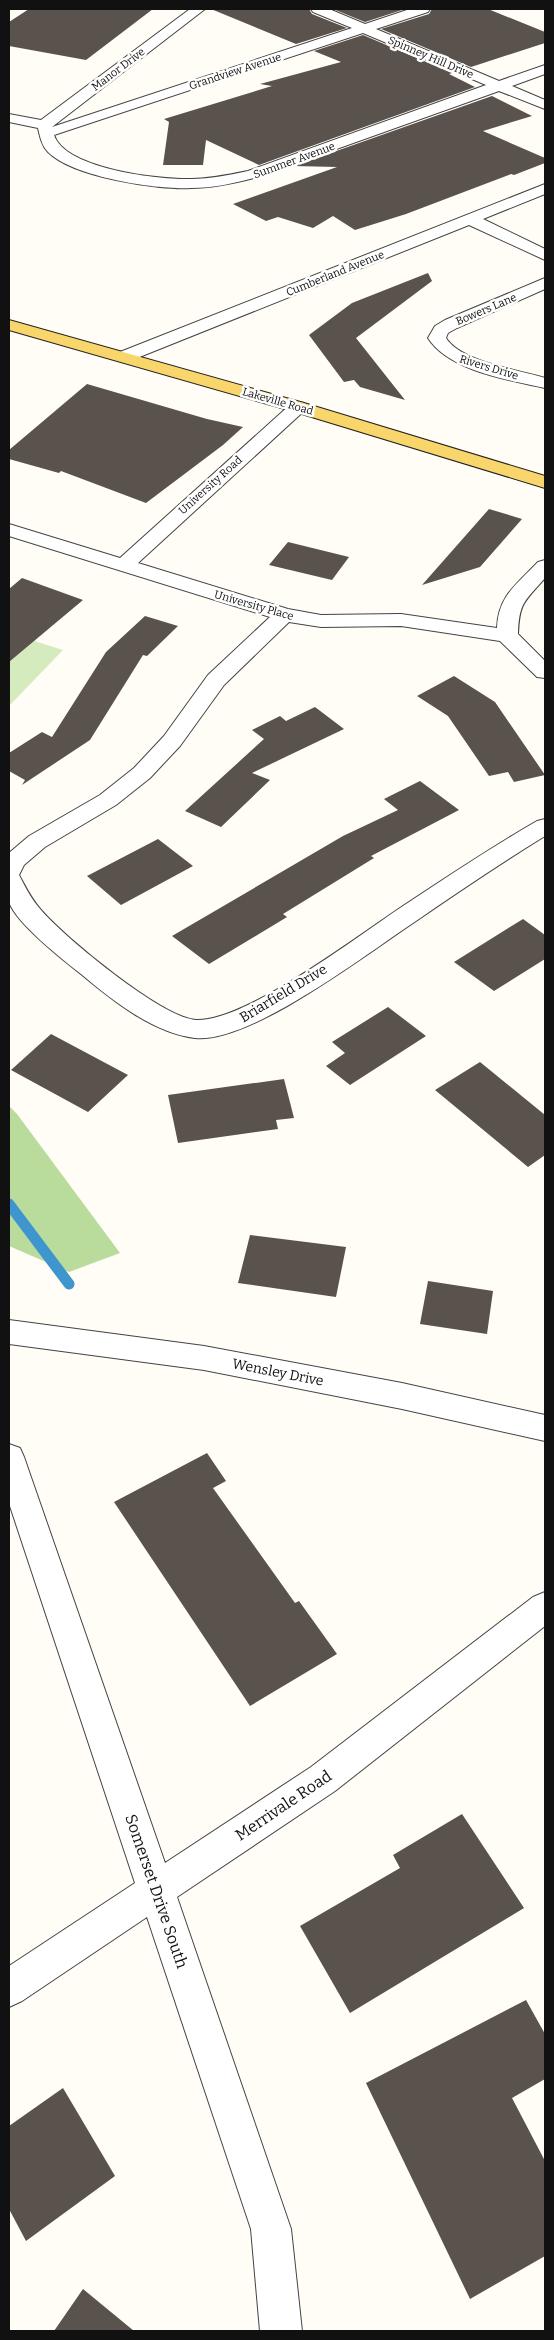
<svg xmlns="http://www.w3.org/2000/svg" width="554" height="2340" viewBox="0 0 554 2340" font-family="Bitter,serif">
  <style>
    .green { fill: #d5ebbd }
    .forest { fill: #b9dc9c }
    .lines { fill: none; stroke-linecap: round; stroke-linejoin: round }
    .stream { stroke: #3f96cf; stroke-width: 11 }
    .building { fill: #5a524d }
    .minor-casing { stroke: #444; stroke-width: 2 }
    .major-casing { stroke: #222; stroke-width: 2 }
    .minor { fill: #fff; fill-rule: evenodd }
    .major { fill: #f9d66b; fill-rule: evenodd }
    .labels { text-anchor: middle; stroke-width: 5; stroke-linejoin: round; paint-order: stroke }
    .far-street-label { font-size: 11px; fill: #111; stroke: #fff }
    .street-label { font-size: 14px; fill: #111; stroke: #fff }
    .near-street-label { font-size: 16px; fill: #111; stroke: #fff }
  </style>
  <rect width="100%" height="100%" fill="#fffdf5"/>
  <path class="green" d="M9,633L63,650L9,706Z"/>
  <path class="forest" d="M9,1106L17,1114L120,1253L69,1272L9,1246Z"/>
  <g class="lines">
    <path class="stream" d="M9,1204L69,1284"/>
  </g>
  <path class="building" d="M29,9H153L86,60L9,46V22Z
    M211,9H309L312,14L347,28L296,44Z
    M333,9H405L365,22Z
    M432,9H488L545,32V43L471,67L381,29L429,14Z
    M363,35L452,73L449,74L475,87L259,165L206,140L203,165H163L169,122L164,119L272,86L260,84L341,62L314,51Z
    M492,96L532,116L483,131L545,158V163L514,175L511,174L406,214L355,230L333,216L313,228L278,217L266,221L233,204L337,167L294,166Z
    M428,273L432,281L356,338L405,400L360,387L354,380L344,382L309,335L352,303Z
    M87,384L207,419L243,427L223,445L146,503L61,471L59,473L9,459V450Z
    M489,509L522,519L480,567L422,585Z
    M288,542L349,557L332,580L269,565Z
    M22,578L83,600L9,662V589Z
    M145,616L178,626L147,656L143,655L90,740L22,785L25,780L9,771V753L42,732L52,737L106,652Z
    M454,676L495,702L545,775L514,782L508,772L489,776L448,716L417,696Z
    M315,707L344,729L252,773L270,780L221,827L185,811L264,739L252,730L280,716L286,721Z
    M420,781L459,810L371,856L374,858L283,914L287,917L209,964L172,936L343,836L398,810L384,799Z
    M158,839L193,866L121,905L87,876Z
    M523,919L545,935V959L494,991L454,962Z
    M388,1007L426,1036L350,1085L326,1066L345,1053L332,1042Z
    M51,1034L128,1075L88,1112L11,1070Z
    M480,1062L545,1115V1155L528,1167L435,1090Z
    M284,1079L294,1118L276,1120L278,1129L178,1143L168,1095Z
    M250,1235L346,1247L336,1297L238,1283Z
    M428,1281L493,1291L487,1334L420,1324Z
    M207,1453L226,1481L213,1488L295,1603L299,1601L337,1654L250,1706L114,1502Z
    M462,1814L524,1908L350,2013L300,1926L400,1868L393,1855Z
    M526,2000L545,2034V2079L512,2098L545,2161V2256L470,2299L366,2083Z
    M63,2088L115,2176L26,2241L9,2209V2126Z
    M83,2289L134,2331H54Z"/>
  <g class="lines">
    <g class="minor-casing">
      <path id="minor" d="M190,9H205L52,127L352,28L313,12L311,9H329L365,24L410,9H430L428,12L376,29L499,81L545,65V74L512,86L545,100V109L499,91L258,177C236,183 214,188 191,188C157,190 73,177 48,152C42,146 40,137 38,128L9,122V114L41,120ZM363,33L486,85L248,171C229,175 210,179 191,179C160,180 65,169 54,135Z
        M545,184V194L483,219L545,249V260L469,225L132,360H120L117,356L120,352Z
        M545,278V289L457,328L448,333L446,338C461,362 519,370 545,378V388C509,380 449,371 428,338L435,326L445,320Z
        M298,402L304,403L307,407L304,411L138,563L288,609L321,615L401,614L497,628C498,596 517,584 538,562L545,560V578C525,601 519,602 518,634L545,661V678L537,677L500,641L401,626L321,627L289,622L224,685L180,746L150,778L116,805L45,847L24,865L19,875C26,888 31,899 41,910C64,937 163,1019 197,1020C246,1021 357,937 400,908C445,878 490,848 537,821L545,819V836C501,863 458,892 416,921C369,952 250,1044 195,1038C153,1033 112,1000 81,974C63,960 16,923 9,902C5,891 9,866 9,853L29,836L100,795L134,768L164,736L208,675L270,617L9,536V524L120,558L292,403Z
        M9,1320L204,1346L402,1383L545,1415V1441L402,1409L204,1370L9,1344Z
        M9,1444L20,1448L24,1457L165,1863L311,1767L533,1597L545,1592V1626L335,1791L177,1897L291,2229L302,2331H260L251,2229L147,1917L22,2001L9,2007V1966L135,1883L9,1503Z"/>
    </g>
    <g class="major-casing">
      <path id="major" d="M9,320L304,403L545,476V488L292,411L9,330Z"/>
    </g>
    <use href="#minor" class="minor"/>
    <use href="#major" class="major"/>
  </g>
  <g class="labels">
    <g class="far-street-label">
      <text transform="translate(431 57) rotate(23)" y="4">Spinney Hill Drive</text>
      <text transform="translate(118 69) rotate(-37)" y="4">Manor Drive</text>
      <text transform="translate(235 71) rotate(-18)" y="4">Grandview Avenue</text>
      <text transform="translate(294 160) rotate(-20)" y="4">Summer Avenue</text>
      <text transform="translate(335 273) rotate(-22)" y="4">Cumberland Avenue</text>
      <text transform="translate(486 309) rotate(-23)" y="4">Bowers Lane</text>
      <text transform="translate(489 367) rotate(17)" y="4">Rivers Drive</text>
      <text transform="translate(278 401) rotate(16)" y="4">Lakeville Road</text>
      <text transform="translate(210 485) rotate(-42)" y="4">University Road</text>
      <text transform="translate(254 605) rotate(16)" y="4">University Place</text>
    </g>
    <g class="street-label">
      <text transform="translate(283 993) rotate(-31)" y="5">Briarfield Drive</text>
      <text transform="translate(278 1372) rotate(11)" y="5">Wensley Drive</text>
    </g>
    <g class="near-street-label">
      <text transform="translate(283 1805) rotate(-34)" y="6">Merrivale Road</text>
      <text transform="translate(157 1891) rotate(71)" y="6">Somerset Drive South</text>
    </g>
  </g>
  <rect width="554" height="2340" fill="none" stroke="#111111" stroke-width="20"/>
</svg>
